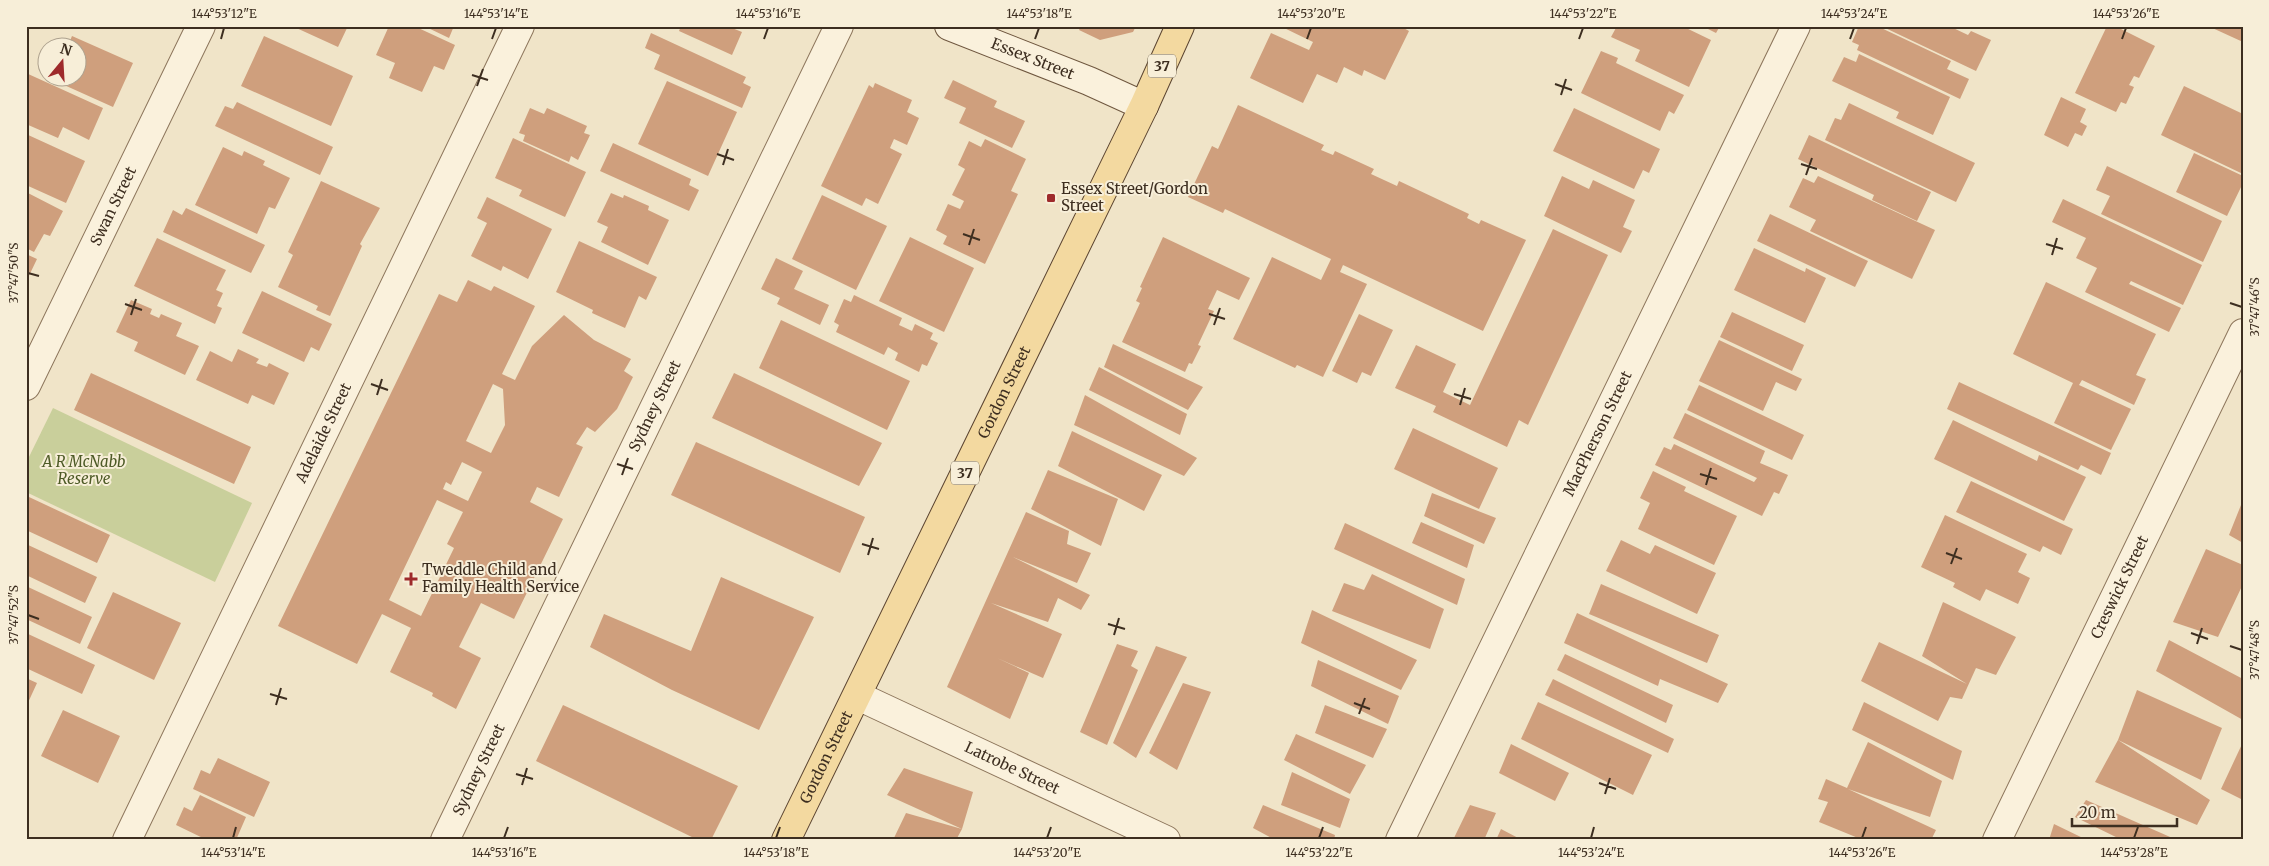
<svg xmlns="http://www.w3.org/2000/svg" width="2269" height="866" viewBox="0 0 2269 866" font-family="Merriweather,serif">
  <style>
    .green { fill: #c9cf9b }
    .building { fill: #cf9f7d; fill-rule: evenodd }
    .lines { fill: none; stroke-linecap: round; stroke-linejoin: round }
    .street-casing { stroke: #8d765c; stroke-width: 30 }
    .secondary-casing { stroke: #6f573f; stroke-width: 30 }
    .primary-casing { stroke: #5b4430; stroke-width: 30 }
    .street { stroke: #faf1dc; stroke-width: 28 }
    .secondary { stroke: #faf1dc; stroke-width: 28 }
    .primary { stroke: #f3d9a0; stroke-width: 28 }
    .ticks { fill: none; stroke: #3d2e20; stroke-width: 2 }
    .poi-dot { fill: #9e2a2b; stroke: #f7eed8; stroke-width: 2 }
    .labels { text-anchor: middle; stroke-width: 4; stroke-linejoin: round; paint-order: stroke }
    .shield { fill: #f7eed8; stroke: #756857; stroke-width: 1 }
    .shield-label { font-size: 14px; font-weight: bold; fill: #3d2e20 }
    .street-label { font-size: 15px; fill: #3d2e20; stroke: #f7eed8 }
    .poi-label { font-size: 15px; fill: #3d2e20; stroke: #f7eed8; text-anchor: start }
    .park-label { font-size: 15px; font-style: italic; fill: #4d5a26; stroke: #f7eed8 }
    .neatline { fill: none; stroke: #3d2e20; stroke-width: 2 }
    .ticks-label { font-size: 12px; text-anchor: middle; fill: #3d2e20 }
  </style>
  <rect width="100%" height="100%" fill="#f0e4c8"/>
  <path class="green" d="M53,408L252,503L215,582L26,492V463Z"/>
  <path class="building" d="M292,26H348L338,47Z
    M389,26H414L455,45L444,70L434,66L422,92L389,78L395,63L376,55Z
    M424,26H454L449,38Z
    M681,26H733L732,28L742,32L732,55L679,31Z
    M1081,26H1136L1133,32L1100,40L1079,30Z
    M1280,26H1400L1409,31L1385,80L1364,70L1362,76L1344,67L1337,83L1317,74L1303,103L1250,78L1271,33L1309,50L1313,42Z
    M1617,26H1682L1711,40L1689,87L1635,61L1640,50L1611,37Z
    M1702,26H1720L1716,33Z
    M1859,26H1877L1951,61L1947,69L1969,79L1960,99L1857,50L1859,45L1852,42Z
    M1881,26H1949L1968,35L1971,31L1991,40L1976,71Z
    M2107,26H2115L2155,46L2139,78L2134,76L2129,85L2134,87L2126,104L2121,102L2116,112L2075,93Z
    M2208,26H2243V42Z
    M651,33L746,77L743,83L751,87L742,108L654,69L660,55L645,48Z
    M72,36L133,63L113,107L53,80L54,78H78V48H67Z
    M264,36L353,76L331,126L241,86Z
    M1601,51L1618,58L1616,63L1684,95L1674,114L1669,111L1660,131L1581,93Z
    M1859,54L1950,97L1933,135L1896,118L1899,112L1832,81L1844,57L1856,62Z
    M26,73L103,108L89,140L63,127L58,138L26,124Z
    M953,80L997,101L994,107L1025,121L1012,148L959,123L966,108L944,98Z
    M667,81L737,112L708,176L638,144Z
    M875,83L912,100L907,112L919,118L907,145L894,139L890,148L902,154L878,204L866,198L862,206L821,186L869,85L873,88Z
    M2184,86L2243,114V174L2161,135Z
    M2061,97L2086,109L2080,122L2087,126L2082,136L2075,133L2068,147L2044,135Z
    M237,102L333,147L320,175L215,126L225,106L233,109Z
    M1849,103L1975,163L1956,202L1825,140L1835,118L1841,120Z
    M1238,105L1324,145L1321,150L1333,155L1335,151L1374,169L1371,174L1397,186L1399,181L1469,214L1467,218L1479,224L1481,220L1526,240L1483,331L1343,265L1340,272L1367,284L1323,377L1297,365L1295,368L1233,339L1272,257L1321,280L1331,259L1225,209L1223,213L1188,197L1212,146L1218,149Z
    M530,108L544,114L547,108L587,126L584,133L590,135L578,160L571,156L569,162L523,141L525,135L519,133Z
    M1574,108L1660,149L1649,173L1643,170L1634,189L1553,151Z
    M26,134L85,161L66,203L26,185Z
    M1809,135L1931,192L1917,221L1872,200L1874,195L1798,159Z
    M513,138L586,172L565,217L519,196L522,190L495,178Z
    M985,139L1026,159L1011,191L1018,194L985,264L943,244L947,236L936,230L948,204L960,209L964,201L952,195L965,169L958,165L969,141L981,147Z
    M613,143L691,179L689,185L699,190L689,211L600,171Z
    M223,147L242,156L244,151L265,161L263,165L290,178L275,209L269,207L257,234L195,205Z
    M2194,153L2243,176V183L2227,216L2176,192Z
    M2107,166L2222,221L2203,262L2101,214L2110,196L2096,190Z
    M1562,176L1589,189L1593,180L1635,200L1623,227L1632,231L1621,253L1544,216Z
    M1818,176L1935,230L1912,279L1810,231L1816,220L1789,207L1803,178L1814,183Z
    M321,181L380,208L360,244L362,246L330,316L316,310L318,306L278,287L293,255L288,252Z
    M26,192L63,211L50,236L44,234L34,252L26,248Z
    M611,193L623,198L624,195L649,206L648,210L669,220L648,265L601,242L608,227L597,222Z
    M822,195L887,226L856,290L792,259Z
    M487,197L552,229L528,279L503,266L501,271L471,256L487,223L477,218Z
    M2063,199L2202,265L2183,305L2131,281L2129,284L2181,308L2169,332L2085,292L2097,268L2076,258L2086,238L2052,222Z
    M186,208L265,245L251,273L163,232L173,210L182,215Z
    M1770,214L1868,261L1855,287L1757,241Z
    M1553,229L1608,255L1528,425L1519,420L1507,447L1433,412L1436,406L1395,388L1416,345L1456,364L1443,392L1470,405Z
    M910,237L974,268L944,332L879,301Z
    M1163,237L1250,278L1239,300L1217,290L1208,309L1214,311L1198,345L1201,346L1192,364L1189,363L1185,372L1122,342L1140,303L1136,301L1142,288L1140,287Z
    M157,238L226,270L216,290L223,293L217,306L222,308L215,324L134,286Z
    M579,241L657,277L646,300L639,296L625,328L592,313L593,310L556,292Z
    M1754,248L1805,272L1806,268L1826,278L1805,323L1734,290Z
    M26,254L37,259L26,282Z
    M776,258L803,271L794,289L829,305L820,325L777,304L780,298L761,289Z
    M468,280L491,291L494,286L535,306L502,374L515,380L532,346L564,315L594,340L631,359L624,371L633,377L617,409L595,432L587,427L576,444L583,447L559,497L537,487L530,502L563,519L514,619L481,603L459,647L481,658L456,709L432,696L433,693L390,672L411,628L382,614L357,664L278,626L439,294L457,302ZM493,384L503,389L505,425L491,453L466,441ZM462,462L482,472L468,501L443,489L446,482L451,485ZM437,500L463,512L447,544L454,548L421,616L389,600Z
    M2046,282L2156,334L2136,375L2146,379L2134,405L2082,380L2079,385L2131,409L2111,450L2054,423L2073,383L2013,354Z
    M262,291L332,324L319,351L311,347L304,362L242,333Z
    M854,295L902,318L899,325L912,331L915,324L933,333L930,339L938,343L927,366L922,364L919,372L895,360L898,353L888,347L884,355L836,332L839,325L834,322L844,299L851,302Z
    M131,300L152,309L150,314L159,318L161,314L182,323L176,336L199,346L185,375L134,351L138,342L116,332Z
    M1732,312L1804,345L1792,371L1720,337Z
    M1359,314L1393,330L1371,376L1362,372L1357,383L1332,371Z
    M781,320L910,381L887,430L759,368Z
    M1719,340L1802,379L1796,391L1776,382L1763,411L1699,381Z
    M1113,344L1203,387L1188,410L1104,367Z
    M238,349L259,359L256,363L267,367L269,363L289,373L274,405L252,395L248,404L196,380L210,351L232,362Z
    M1099,367L1187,414L1180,435L1089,390Z
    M91,373L251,447L234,484L74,410Z
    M734,373L882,443L859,486L712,418Z
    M1959,382L2111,453L2101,475L2081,465L2078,470L1947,409Z
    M1699,385L1804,435L1792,460L1687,410Z
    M1085,395L1197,458L1184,476L1074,425Z
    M1685,413L1765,451L1760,463L1788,475L1779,494L1774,492L1762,516L1655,465L1664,447L1671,450L1674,444L1754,482L1757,478L1673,438Z
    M1953,420L2037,461L2039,455L2086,477L2064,521L1934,459Z
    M1413,428L1498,468L1479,509L1394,469Z
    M1072,431L1162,475L1144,511L1058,466Z
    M696,442L865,517L840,573L671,495Z
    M1048,470L1118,499L1101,546L1031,509Z
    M1653,471L1686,487L1684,491L1737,516L1714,565L1638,529L1650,503L1640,498Z
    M1971,481L2073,529L2061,555L2043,546L2040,552L1956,512Z
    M1432,493L1496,518L1484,544L1424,516Z
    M29,497L110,535L97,563L26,530L28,523L26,522V504Z
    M2243,500V543L2229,535Z
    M1026,512L1069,531L1067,544L1091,553L1077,583L1013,557L1090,595L1081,610L1058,598L1048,622L991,603L1062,634L1043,678L997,658L1029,673L1010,719L947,687Z
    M1945,515L2027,554L2018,572L2030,578L2018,604L1986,589L1980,601L1953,587L1955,583L1921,567Z
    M1421,522L1474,545L1467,568L1412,543Z
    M1345,523L1465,579L1457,605L1334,549Z
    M1621,540L1650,554L1655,545L1716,573L1697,614L1606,571Z
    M26,544L97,577L85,603L26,575Z
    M2206,549L2243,565V584L2218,637L2173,622Z
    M1372,574L1444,609L1430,649L1332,611L1344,583L1364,590Z
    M721,577L814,617L759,730L672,690L590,647L604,614L691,651Z
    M1601,584L1719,635L1707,663L1589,614Z
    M26,586L92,617L80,644L26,619Z
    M113,592L181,623L154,680L87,648Z
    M1943,602L2016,637L1996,675L1976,668L1962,699L1950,697L1938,721L1861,681L1879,642L1967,684L1922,656Z
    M1312,610L1417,660L1401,690L1301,643Z
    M1577,613L1728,684L1718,703L1660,679L1658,686L1564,643Z
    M26,633L95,665L82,694L26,668Z
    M2169,640L2243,679V720L2156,671Z
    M1117,644L1138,651L1131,666L1138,670L1107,745L1080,732Z
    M1156,646L1187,657L1136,758L1113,743Z
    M1565,654L1673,705L1666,723L1557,670Z
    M1318,660L1399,696L1388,724L1311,686Z
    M26,678L37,683L26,707Z
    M1553,679L1674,739L1668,753L1545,695Z
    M1183,683L1211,692L1177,770L1149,753Z
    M2137,690L2222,728L2201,780L2118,740L2210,800L2197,825L2095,782L2118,740Z
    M1538,702L1652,755L1633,795L1521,739Z
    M1864,702L1962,751L1953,780L1852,730Z
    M563,705L738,786L711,840H698L536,761Z
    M1325,705L1387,729L1373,758L1315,733Z
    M63,710L120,736L98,783L41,756Z
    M1296,734L1366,765L1350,794L1284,760Z
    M1868,742L1942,781L1930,817L1848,789L1936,830L1931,840H1863L1819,822L1828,802L1818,799L1826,779L1847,788Z
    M2243,742V800L2221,789Z
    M1511,744L1569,773L1555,801L1499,773Z
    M218,758L270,782L254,817L193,789L201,770L210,774Z
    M904,768L973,792L962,829L887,795Z
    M1292,772L1350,799L1340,828L1281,805Z
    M200,795L246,817L236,840H207L176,825L184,807L192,811Z
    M2086,800L2177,840H2122L2075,817Z
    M1263,805L1335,835L1334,840H1275L1253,828Z
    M1470,805L1496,813L1484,840H1453Z
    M906,813L962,829L956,840H893Z
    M2054,824L2087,840H2049Z
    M1501,829L1522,840H1496Z"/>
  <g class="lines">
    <g class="street-casing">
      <g id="street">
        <path id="s1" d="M26,386L201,26"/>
        <path id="s2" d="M858,696L1166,840"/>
        <path id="s3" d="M127,840L520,26"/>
        <path id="s4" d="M445,840L839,26"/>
        <path id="s5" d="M1400,840L1796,26"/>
        <path id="s6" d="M1997,840L2243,333"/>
      </g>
    </g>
    <g class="secondary-casing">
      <g id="secondary">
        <path id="s7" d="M949,26L1089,81L1144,106"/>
      </g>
    </g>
    <g class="primary-casing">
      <g id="primary">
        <path id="s8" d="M786,840L1144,106L1180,26"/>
      </g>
    </g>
    <use href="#street" class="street"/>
    <use href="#secondary" class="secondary"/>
    <use href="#primary" class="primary"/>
  </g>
  <path class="ticks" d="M221,39L224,28M492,39L496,28M764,39L768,28M1035,39L1039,28M1307,39L1311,28M1579,39L1583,28M1850,39L1854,28M2122,39L2126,28M472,75L488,80M1555,84L1572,90M477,86L483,69M1561,95L1566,79M717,154L734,160M1801,164L1817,169M723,165L728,149M1806,175L1812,158M963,234L980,240M2046,244L2063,249M969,245L974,229M2052,255L2057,238M28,273L39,276M2230,303L2242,307M125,304L142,310M1209,314L1225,319M131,315L136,299M1214,325L1220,308M371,384L388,390M1454,394L1471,399M377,395L382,379M1460,405L1465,388M617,464L633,469M1700,474L1717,479M622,475L628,458M1706,485L1711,468M862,544L879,549M1946,553L1962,559M868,555L873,538M1951,564L1957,548M28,615L39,619M1108,624L1125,629M2191,633L2208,639M1114,635L1119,618M2197,644L2202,628M2230,646L2242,650M270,694L287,699M1354,703L1370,709M276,705L281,688M1359,714L1365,698M516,774L533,779M1599,783L1616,789M522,785L527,768M1605,794L1610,778M233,838L236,827M504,838L508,827M776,838L780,827M1047,838L1051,827M1319,838L1323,827M1591,838L1594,827M1862,838L1866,827M2134,838L2138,827"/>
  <g class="poi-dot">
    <rect x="1046" y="193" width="10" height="10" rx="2.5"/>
    <path d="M408.5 571.5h5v5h5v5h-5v5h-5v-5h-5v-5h5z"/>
  </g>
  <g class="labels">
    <g class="shield">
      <rect x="1148" y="54.5" width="28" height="23" rx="4"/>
      <rect x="951" y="461.5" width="28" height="23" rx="4"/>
    </g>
    <g class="shield-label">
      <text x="1162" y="71">37</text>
      <text x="965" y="478">37</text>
    </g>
    <g class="street-label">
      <text dy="5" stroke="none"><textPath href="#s7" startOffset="90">Essex Street</textPath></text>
      <text dy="5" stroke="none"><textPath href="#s1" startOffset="200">Swan Street</textPath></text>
      <text dy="5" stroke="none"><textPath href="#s8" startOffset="498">Gordon Street</textPath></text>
      <text dy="5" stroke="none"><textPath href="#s4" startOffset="482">Sydney Street</textPath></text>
      <text dy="5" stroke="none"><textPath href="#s3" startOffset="452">Adelaide Street</textPath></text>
      <text dy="5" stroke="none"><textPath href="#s5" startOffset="452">MacPherson Street</textPath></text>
      <text dy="5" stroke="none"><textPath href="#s6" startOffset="281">Creswick Street</textPath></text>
      <text dy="5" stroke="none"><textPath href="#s8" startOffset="92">Gordon Street</textPath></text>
      <text dy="5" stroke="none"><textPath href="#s2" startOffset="170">Latrobe Street</textPath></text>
      <text dy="5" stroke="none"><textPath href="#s4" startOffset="78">Sydney Street</textPath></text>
    </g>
    <g class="poi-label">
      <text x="1061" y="194">Essex Street/Gordon<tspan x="1061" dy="17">Street</tspan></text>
      <text x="422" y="575">Tweddle Child and<tspan x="422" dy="17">Family Health Service</tspan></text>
    </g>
    <g class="park-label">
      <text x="84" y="467">A R McNabb<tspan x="84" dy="17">Reserve</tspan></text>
    </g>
  </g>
  <rect width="2269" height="866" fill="none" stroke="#f7eed8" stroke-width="55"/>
  <g transform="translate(62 62) rotate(18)"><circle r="24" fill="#f7eed8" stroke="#ada18e"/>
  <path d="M0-4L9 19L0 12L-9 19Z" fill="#9e2a2b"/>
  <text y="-8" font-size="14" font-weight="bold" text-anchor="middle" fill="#3d2e20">N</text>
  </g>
  <path d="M2072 818v8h105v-8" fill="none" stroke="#3d2e20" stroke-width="2.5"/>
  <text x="2079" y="818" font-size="15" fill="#3d2e20" stroke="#f7eed8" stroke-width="4" paint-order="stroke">20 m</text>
  <rect x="28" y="28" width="2214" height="810" class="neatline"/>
  <g class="ticks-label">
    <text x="224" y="18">144°53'12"E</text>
    <text x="496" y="18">144°53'14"E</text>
    <text x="768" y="18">144°53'16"E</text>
    <text x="1039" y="18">144°53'18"E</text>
    <text x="1311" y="18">144°53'20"E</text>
    <text x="1583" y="18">144°53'22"E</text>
    <text x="1854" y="18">144°53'24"E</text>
    <text x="2126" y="18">144°53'26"E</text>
    <text transform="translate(14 273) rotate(-90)" y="4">37°47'50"S</text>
    <text transform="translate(2255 307) rotate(-90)" y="4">37°47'46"S</text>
    <text transform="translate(14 615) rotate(-90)" y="4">37°47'52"S</text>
    <text transform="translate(2255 650) rotate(-90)" y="4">37°47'48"S</text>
    <text x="233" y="857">144°53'14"E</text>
    <text x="504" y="857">144°53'16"E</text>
    <text x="776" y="857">144°53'18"E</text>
    <text x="1047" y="857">144°53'20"E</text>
    <text x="1319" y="857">144°53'22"E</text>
    <text x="1591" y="857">144°53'24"E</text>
    <text x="1862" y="857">144°53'26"E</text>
    <text x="2134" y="857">144°53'28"E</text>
  </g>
</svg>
